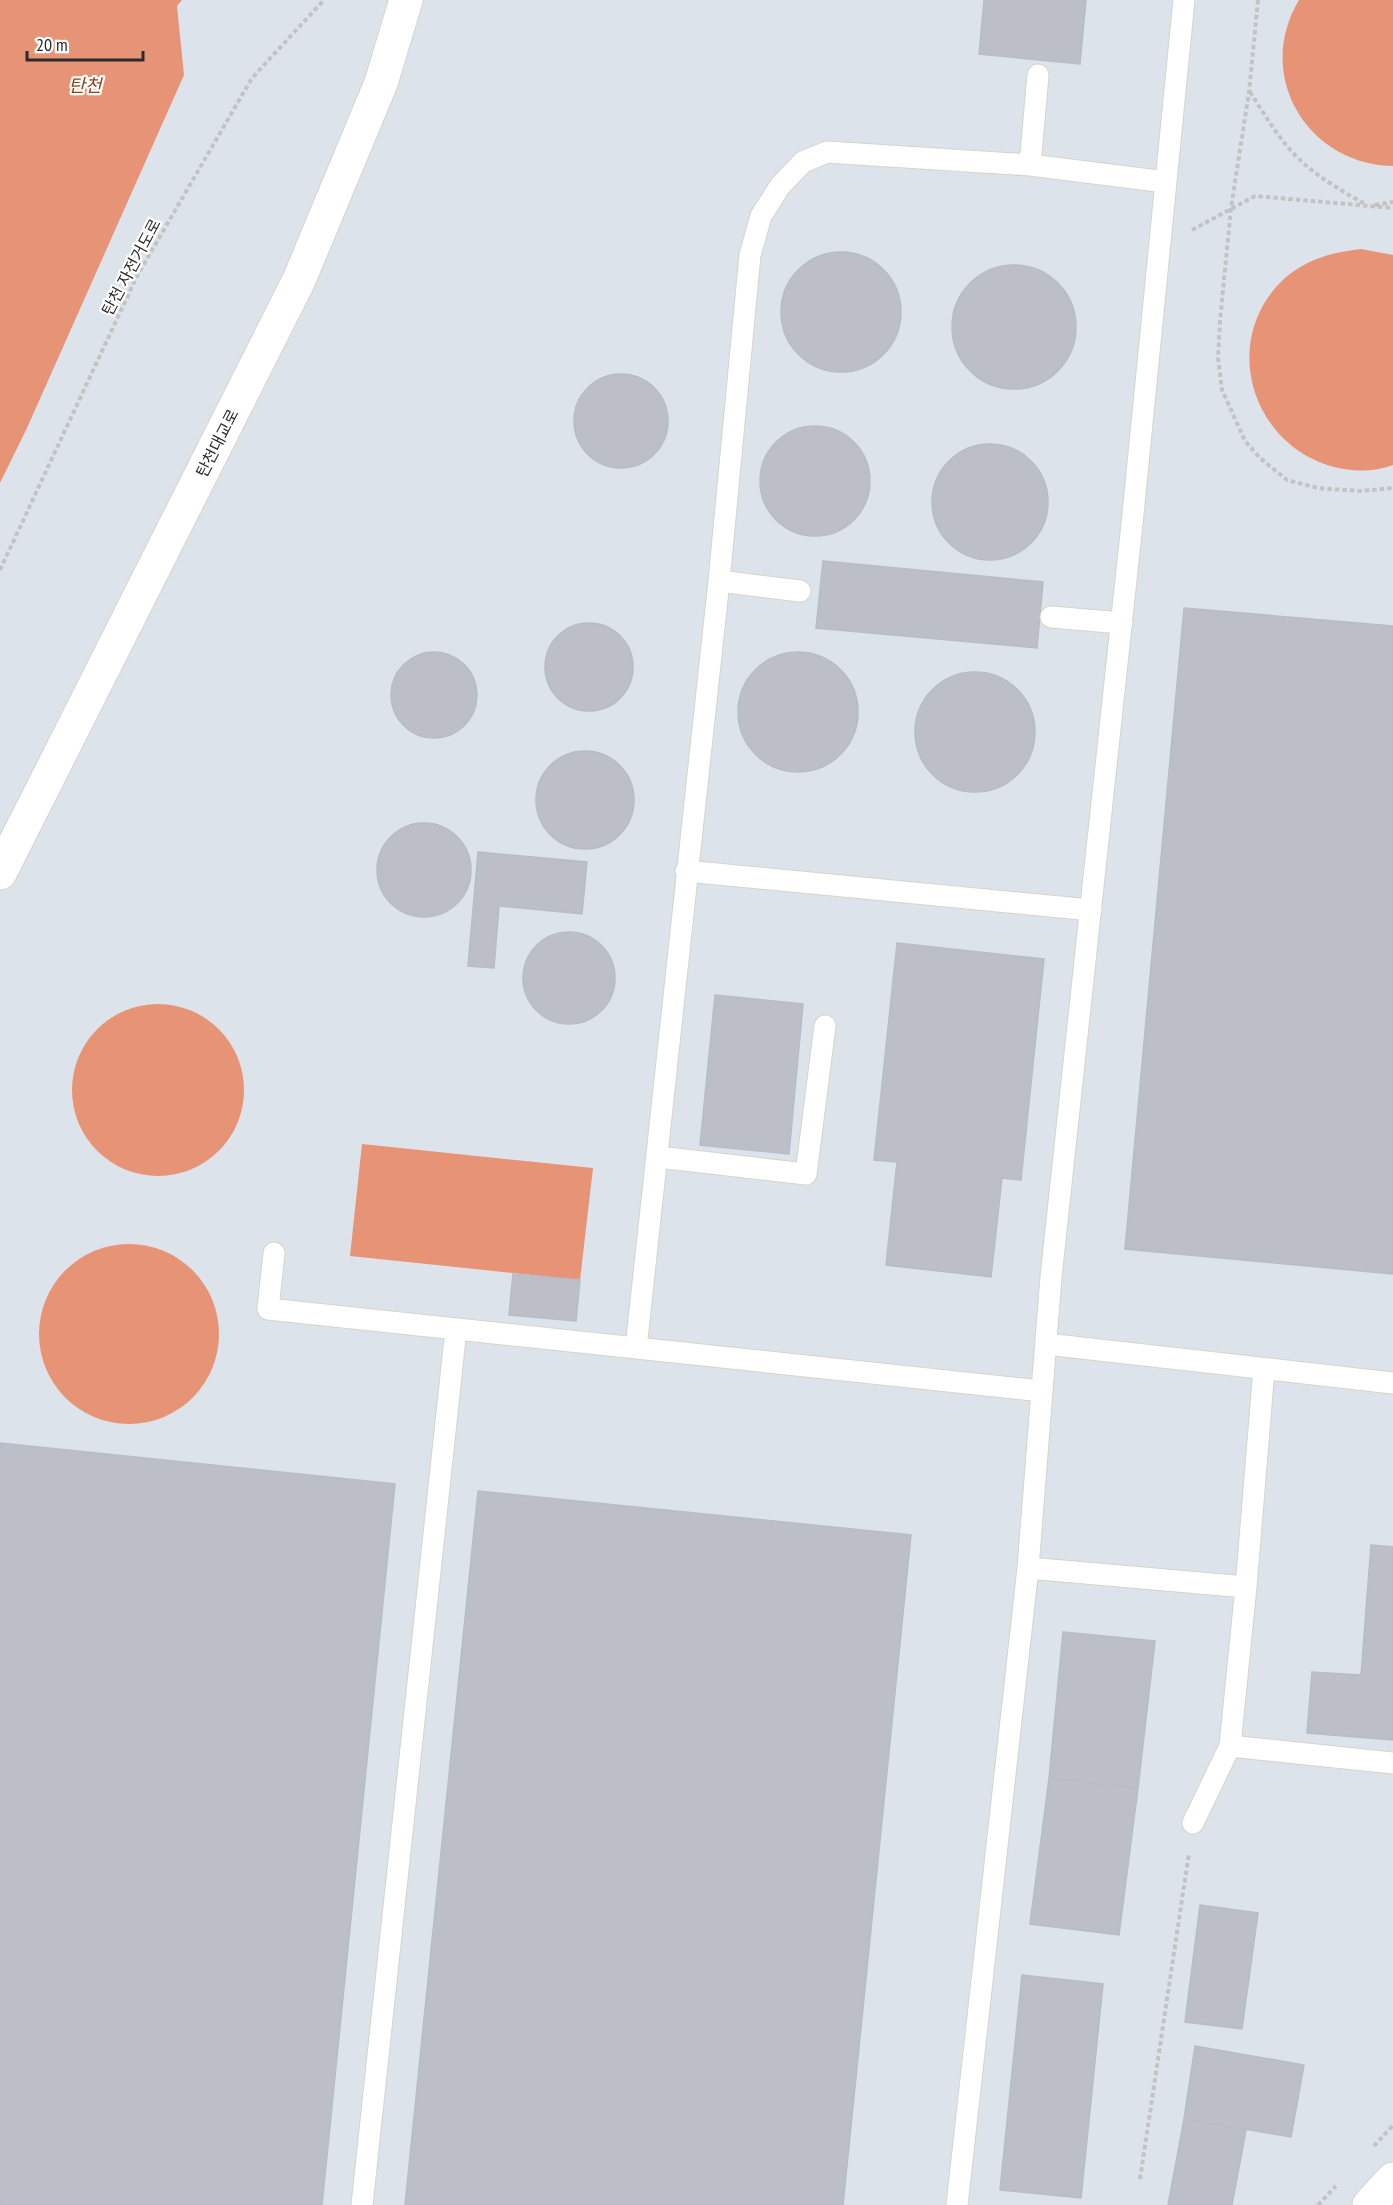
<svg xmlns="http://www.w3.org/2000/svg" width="1393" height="2205" viewBox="0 0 1393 2205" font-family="'PT Sans Narrow','Noto Sans KR',sans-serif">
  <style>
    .water { fill: #e79476 }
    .building { fill: #bcbfc7; stroke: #b7bcc7; stroke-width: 1.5 }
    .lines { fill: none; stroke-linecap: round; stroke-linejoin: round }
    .lane-casing { stroke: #d7d4c8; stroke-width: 23 }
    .secondary-casing { stroke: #d7d4c8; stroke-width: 35 }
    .path { stroke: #c3c3c3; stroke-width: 4; stroke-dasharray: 4.5 3; stroke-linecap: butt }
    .lane { stroke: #fff; stroke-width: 21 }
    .secondary { stroke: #fff; stroke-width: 33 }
    .labels { text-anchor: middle; stroke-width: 4.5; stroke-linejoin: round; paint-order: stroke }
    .street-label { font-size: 16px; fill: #2a2a2a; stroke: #fff }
    .water-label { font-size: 18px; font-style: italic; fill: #934015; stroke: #fff }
  </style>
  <rect width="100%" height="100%" fill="#dde3eb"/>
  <path class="water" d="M0,0H182L177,6L184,75L27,428L0,483Z
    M1299,0H1393V166C1307,164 1254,75 1299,0Z
    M1361,249L1393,255V465C1374,472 1353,472 1334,467C1250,445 1219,338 1285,278C1307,259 1333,252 1361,249Z
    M72 1090a86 86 0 1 1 172 0a86 86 0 1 1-172 0Z
    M362,1144L593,1168L580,1280L350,1256Z
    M39 1334a90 90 0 1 1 180 0a90 90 0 1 1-180 0Z"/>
  <path class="building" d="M984,0H1086L1080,64L979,54Z
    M781 312a60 60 0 1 1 120 0a60 60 0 1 1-120 0Z
    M952 327a62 62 0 1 1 124 0a62 62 0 1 1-124 0Z
    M574 421a47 47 0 1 1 94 0a47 47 0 1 1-94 0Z
    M760 481a55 55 0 1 1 110 0a55 55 0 1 1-110 0Z
    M932 502a58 58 0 1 1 116 0a58 58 0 1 1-116 0Z
    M823,561L1043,582L1037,648L816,628Z
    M1184,608L1393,626V1274L1125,1249Z
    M545 667a44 44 0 1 1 88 0a44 44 0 1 1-88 0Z
    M738 712a60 60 0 1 1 120 0a60 60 0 1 1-120 0Z
    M391 695a43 43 0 1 1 86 0a43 43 0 1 1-86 0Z
    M915 732a60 60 0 1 1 120 0a60 60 0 1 1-120 0Z
    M536 800a49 49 0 1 1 98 0a49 49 0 1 1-98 0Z
    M377 870a47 47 0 1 1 94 0a47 47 0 1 1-94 0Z
    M478,852L587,862L582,914L499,906L494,968L468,966Z
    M523 978a46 46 0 1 1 92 0a46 46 0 1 1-92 0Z
    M897,943L1044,959L1021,1180L1002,1178L991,1277L886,1265L897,1162L874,1160Z
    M715,995L803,1004L789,1154L700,1145Z
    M513,1274L580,1280L576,1321L509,1315Z
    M0,1443L395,1484L322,2205H0Z
    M478,1491L911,1535L843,2205H405Z
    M1371,1545L1393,1547V1740L1307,1733L1312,1672L1361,1675Z
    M1063,1632L1155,1641L1138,1788L1049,1778Z
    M1049,1778L1138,1788L1119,1935L1030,1924Z
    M1200,1905L1258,1913L1242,2029L1185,2022Z
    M1022,1975L1103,1984L1081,2198L1000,2190Z
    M1195,2046L1304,2065L1291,2137L1184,2119Z
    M1184,2119L1246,2130L1232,2205H1168Z"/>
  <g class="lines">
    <g class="lane-casing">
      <path id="lane" d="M1030,165L1038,75
        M719,581L800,591
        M1051,617L1122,623
        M686,871L1091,910
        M658,1157L806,1174L825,1026
        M274,1253L268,1309L1042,1391
        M1046,1344L1393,1383
        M636,1348L719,581L750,255L761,216L780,186L803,162L827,152L1030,165L1166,182
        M1028,1568L1246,1587L1230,1746L1393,1763
        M1246,1587L1264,1369
        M1193,1823L1230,1746
        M362,2205L456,1329
        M957,2205L1028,1568L1051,1277L1132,524L1184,0"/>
    </g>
    <g class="secondary-casing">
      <path id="secondary" d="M0,873L299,280L381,83L406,0
        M1369,2205L1393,2179"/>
    </g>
    <path class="path" d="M1258,0L1249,92L1231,208L1220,321L1218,358L1222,390L1245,441L1260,458L1287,480L1318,488L1360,491L1393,488
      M1250,92C1265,115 1279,140 1300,160C1319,178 1342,191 1365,204
      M1375,205L1393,202
      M1192,230L1255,196L1393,208
      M0,570L137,276L252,78L324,0
      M1374,2146L1393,2125
      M1140,2179L1189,1853
      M1318,2205L1336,2186"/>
    <use href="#lane" class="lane"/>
    <use href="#secondary" class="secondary"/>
  </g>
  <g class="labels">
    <g class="street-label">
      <text transform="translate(131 267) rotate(-62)" y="6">탄천 자전거도로</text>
      <text transform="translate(217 443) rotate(-63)" y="6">탄천대교로</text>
    </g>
    <g class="water-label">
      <text x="85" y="92">탄천</text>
    </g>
  </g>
  <path d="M27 51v9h116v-9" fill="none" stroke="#2a2a2a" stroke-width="3"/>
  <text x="36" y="51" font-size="18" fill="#2a2a2a" stroke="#ffffff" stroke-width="4.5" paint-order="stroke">20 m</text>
</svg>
